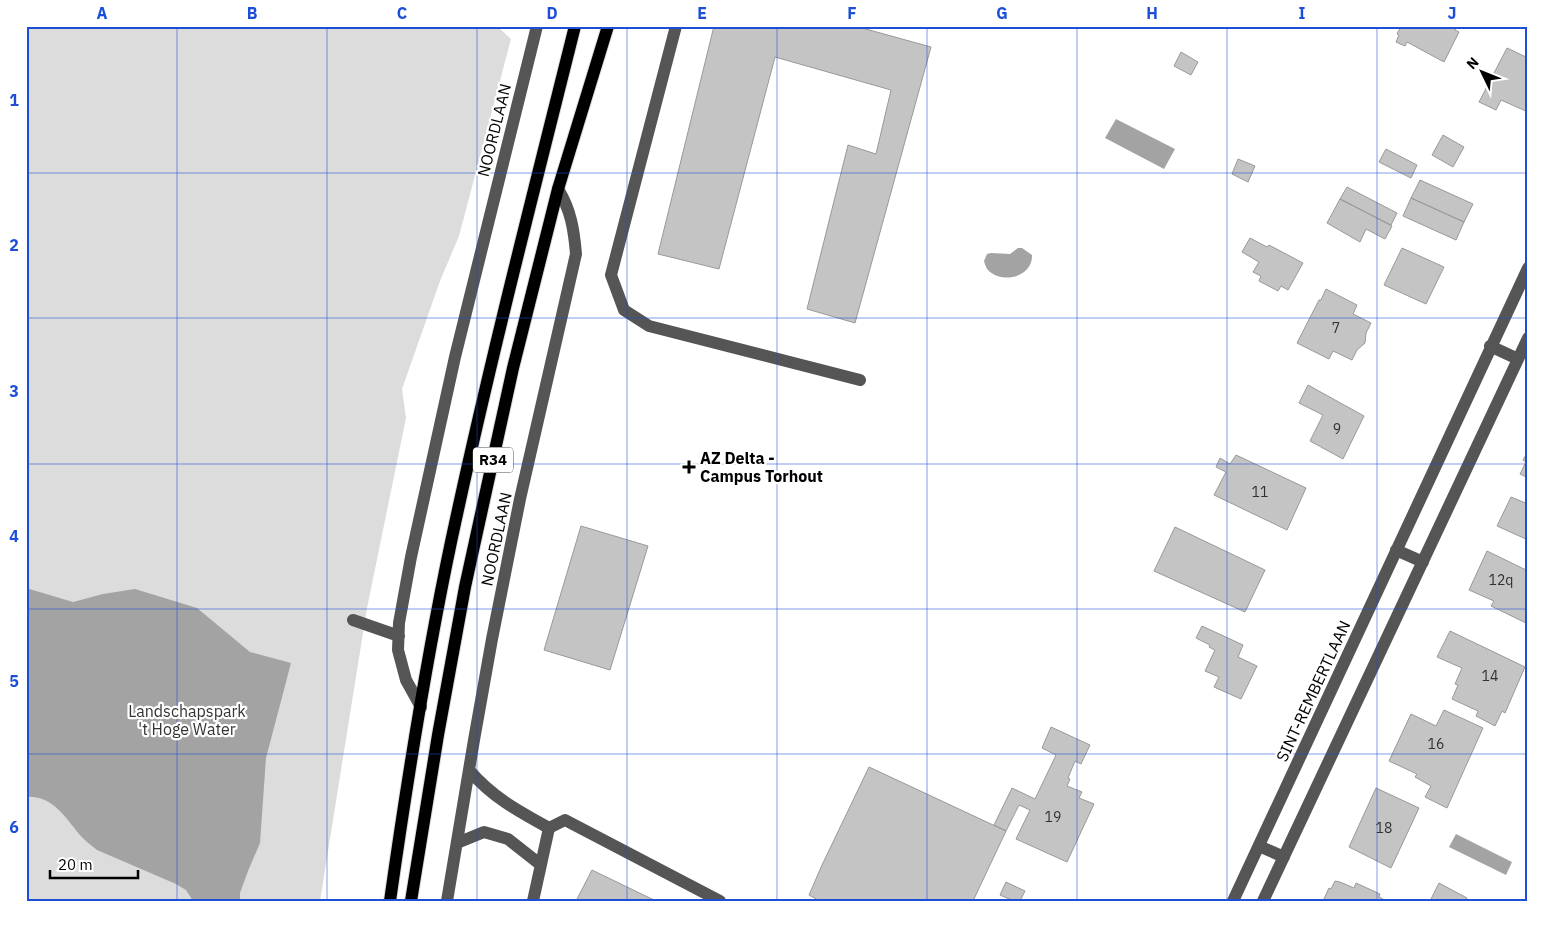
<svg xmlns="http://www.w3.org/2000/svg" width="1554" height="927" viewBox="0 0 1554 927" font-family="'IBM Plex Sans',sans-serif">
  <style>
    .green { fill: #dcdcdc }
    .water { fill: #a3a3a3 }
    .building { fill: #c4c4c4; stroke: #999 }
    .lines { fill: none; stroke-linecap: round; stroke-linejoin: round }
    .major-casing { stroke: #dbdbdb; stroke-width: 14 }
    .minor { stroke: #555; stroke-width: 12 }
    .major { stroke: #000; stroke-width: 12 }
    .grid { fill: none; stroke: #1d4ed8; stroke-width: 1; stroke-opacity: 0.55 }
    .poi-dot { fill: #000; stroke: #fff; stroke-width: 2 }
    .labels { text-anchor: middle; stroke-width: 4.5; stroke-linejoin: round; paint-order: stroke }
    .number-label { font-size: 14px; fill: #313131 }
    .shield { fill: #fff; stroke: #4c4c4c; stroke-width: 1 }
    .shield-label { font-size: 15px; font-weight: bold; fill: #000 }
    .street-label { font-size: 16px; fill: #000; stroke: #fff }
    .poi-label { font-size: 16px; font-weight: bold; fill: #000; stroke: #fff; text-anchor: start }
    .park-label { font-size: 16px; fill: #333; stroke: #fff }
    .neatline { fill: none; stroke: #1d4ed8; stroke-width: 2 }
    .grid-label { font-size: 16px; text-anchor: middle; font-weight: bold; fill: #1d4ed8 }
  </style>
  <rect width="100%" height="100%" fill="#fff"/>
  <path class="green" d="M26,26H497L511,39L459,236L440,281L402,389L406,418L367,608L320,901H26Z"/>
  <path class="water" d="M1116,119L1175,149L1164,169L1105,138Z
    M1018,248H1022L1032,255C1033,276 1005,284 990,272C987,270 985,265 984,261L987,254L991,253L1010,254Z
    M26,588L73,602L103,594L135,589L197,608L250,652L291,663L266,758L260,843L248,871L240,893V901H193L186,890L176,884L97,850C91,845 84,840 79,834C65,817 52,795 26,797Z
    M1456,834L1512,862L1506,875L1449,847Z"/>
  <path class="building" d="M714,26H855L931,47L855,323L807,309L848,145L876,154L891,90L775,57L719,269L658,254Z
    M1401,26H1457L1455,30L1459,32L1444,62L1407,42L1405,46L1396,42L1399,35L1397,34Z
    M1507,48L1528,58V112L1501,100L1496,110L1479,102Z
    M1181,52L1198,62L1191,75L1174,66Z
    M1443,135L1464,147L1453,167L1432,155Z
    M1386,149L1417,165L1411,178L1379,162Z
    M1238,159L1255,166L1248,182L1232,174Z
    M1420,180L1473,204L1464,222L1411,198Z
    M1347,187L1397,213L1391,225L1340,199Z
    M1411,198L1464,222L1456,240L1403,216Z
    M1340,199L1392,226L1385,239L1366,229L1360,242L1327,223Z
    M1250,238L1267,247L1269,245L1303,263L1288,290L1281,286L1278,291L1259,281L1261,276L1253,272L1259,262L1242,252Z
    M1402,248L1444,267L1426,304L1384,285Z
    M1326,289L1357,305L1353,314L1371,323L1366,333L1365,343L1357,350L1352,360L1333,351L1329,359L1297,343L1319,300H1321Z
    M1308,385L1364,416L1343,459L1310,441L1323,415L1299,403Z
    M1528,451V478L1520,474L1526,462L1523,460Z
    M1236,455L1306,488L1287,530L1214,495L1226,472L1216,467L1220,458L1230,464Z
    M1511,497L1528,504V540L1497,526Z
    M581,526L648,546L610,670L544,650Z
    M1175,527L1265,570L1245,612L1154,571Z
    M1487,551L1528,571V624L1491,606L1494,601L1469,590Z
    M1202,626L1243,645L1238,657L1257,666L1241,699L1214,687L1219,677L1205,671L1215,650L1209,647L1210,645L1196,638Z
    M1450,631L1525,667L1505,713L1502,711L1495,726L1476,716L1478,711L1452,699L1458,685L1455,684L1462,668L1437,657Z
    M1444,710L1483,728L1447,808L1425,797L1431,786L1415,777L1417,774L1389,761L1411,714L1436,726Z
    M1051,727L1090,745L1081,764L1075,761L1068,778L1070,779L1067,786L1082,792L1079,798L1094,804L1067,862L1016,839L1030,810L1019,805L1006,831L994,825L1012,788L1035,799L1056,755L1042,748Z
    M869,767L1006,831L973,901H820L809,895L822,865Z
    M1376,788L1419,808L1391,868L1349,847Z
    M592,870L656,901H576Z
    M1335,881L1340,882L1354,888L1356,883L1380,894L1379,897L1383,899L1382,901H1323L1329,888L1331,889Z
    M1006,882L1025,891L1020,901H1014L1000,895Z
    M1439,883L1467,898L1465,901H1430Z"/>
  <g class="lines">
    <g class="major-casing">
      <path id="major" d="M390,901C407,781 426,661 451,542C488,369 532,198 575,26
        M411,901L438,735L465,587L513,368L558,189L608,26"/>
    </g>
    <path class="minor" d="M676,26L611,275L624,310L649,326L860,380
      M1490,346L1518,359
      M1396,550L1423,562
      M353,620L399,636
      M421,707L406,680L398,650L399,623L411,557L455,357L537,26
      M469,770C492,797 518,811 549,828
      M457,843L484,832L508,839L541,865
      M1259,846L1284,857
      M447,901L474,740L492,639L520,499L576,254C574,230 571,210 558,189
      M533,901L549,828L565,820L720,901
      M1233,901L1528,268
      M1263,901L1528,338"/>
    <use href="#major" class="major"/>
  </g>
  <path class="grid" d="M177,26V901M327,26V901M477,26V901M627,26V901M777,26V901M927,26V901M1077,26V901M1227,26V901M1377,26V901M26,173H1528M26,318H1528M26,464H1528M26,609H1528M26,754H1528"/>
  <path class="poi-dot" d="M686.5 459.5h5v5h5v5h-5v5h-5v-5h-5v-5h5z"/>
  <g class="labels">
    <g class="number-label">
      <text x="1336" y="333">7</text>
      <text x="1337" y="434">9</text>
      <text x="1260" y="497">11</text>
      <text x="1501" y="585">12q</text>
      <text x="1490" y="681">14</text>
      <text x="1436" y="749">16</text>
      <text x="1053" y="822">19</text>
      <text x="1384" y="833">18</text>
    </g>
    <rect class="shield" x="473" y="447.5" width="40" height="25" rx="4"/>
    <g class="shield-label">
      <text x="493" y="465">R34</text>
    </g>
    <g class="street-label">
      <text transform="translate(494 130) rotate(-76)" y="6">NOORDLAAN</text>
      <text transform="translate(496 539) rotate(-78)" y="6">NOORDLAAN</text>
      <text transform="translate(1313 691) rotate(-65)" y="6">SINT-REMBERTLAAN</text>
    </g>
    <g class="poi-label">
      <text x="700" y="464">AZ Delta -<tspan x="700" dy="18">Campus Torhout</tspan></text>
    </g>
    <g class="park-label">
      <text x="187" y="717">Landschapspark<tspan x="187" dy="18">'t Hoge Water</tspan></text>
    </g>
  </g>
  <rect width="1554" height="927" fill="none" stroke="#ffffff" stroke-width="55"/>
  <g transform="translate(1482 72) rotate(313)" stroke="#ffffff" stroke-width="4" paint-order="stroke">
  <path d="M0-4L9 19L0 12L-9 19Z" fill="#000000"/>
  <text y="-8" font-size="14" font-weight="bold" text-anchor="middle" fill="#000000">N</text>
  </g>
  <path d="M50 870v8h88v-8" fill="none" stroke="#000000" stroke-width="2.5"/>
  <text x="58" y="870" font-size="15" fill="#000000" stroke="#ffffff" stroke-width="4" paint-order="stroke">20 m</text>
  <rect x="28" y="28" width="1498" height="872" class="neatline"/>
  <g class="grid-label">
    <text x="102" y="19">A</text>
    <text x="252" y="19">B</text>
    <text x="402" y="19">C</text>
    <text x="552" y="19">D</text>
    <text x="702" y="19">E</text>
    <text x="852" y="19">F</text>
    <text x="1002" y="19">G</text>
    <text x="1152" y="19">H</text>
    <text x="1302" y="19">I</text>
    <text x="1452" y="19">J</text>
    <text x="14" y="106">1</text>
    <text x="14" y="251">2</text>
    <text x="14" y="397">3</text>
    <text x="14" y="542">4</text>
    <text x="14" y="687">5</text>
    <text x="14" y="833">6</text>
  </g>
</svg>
